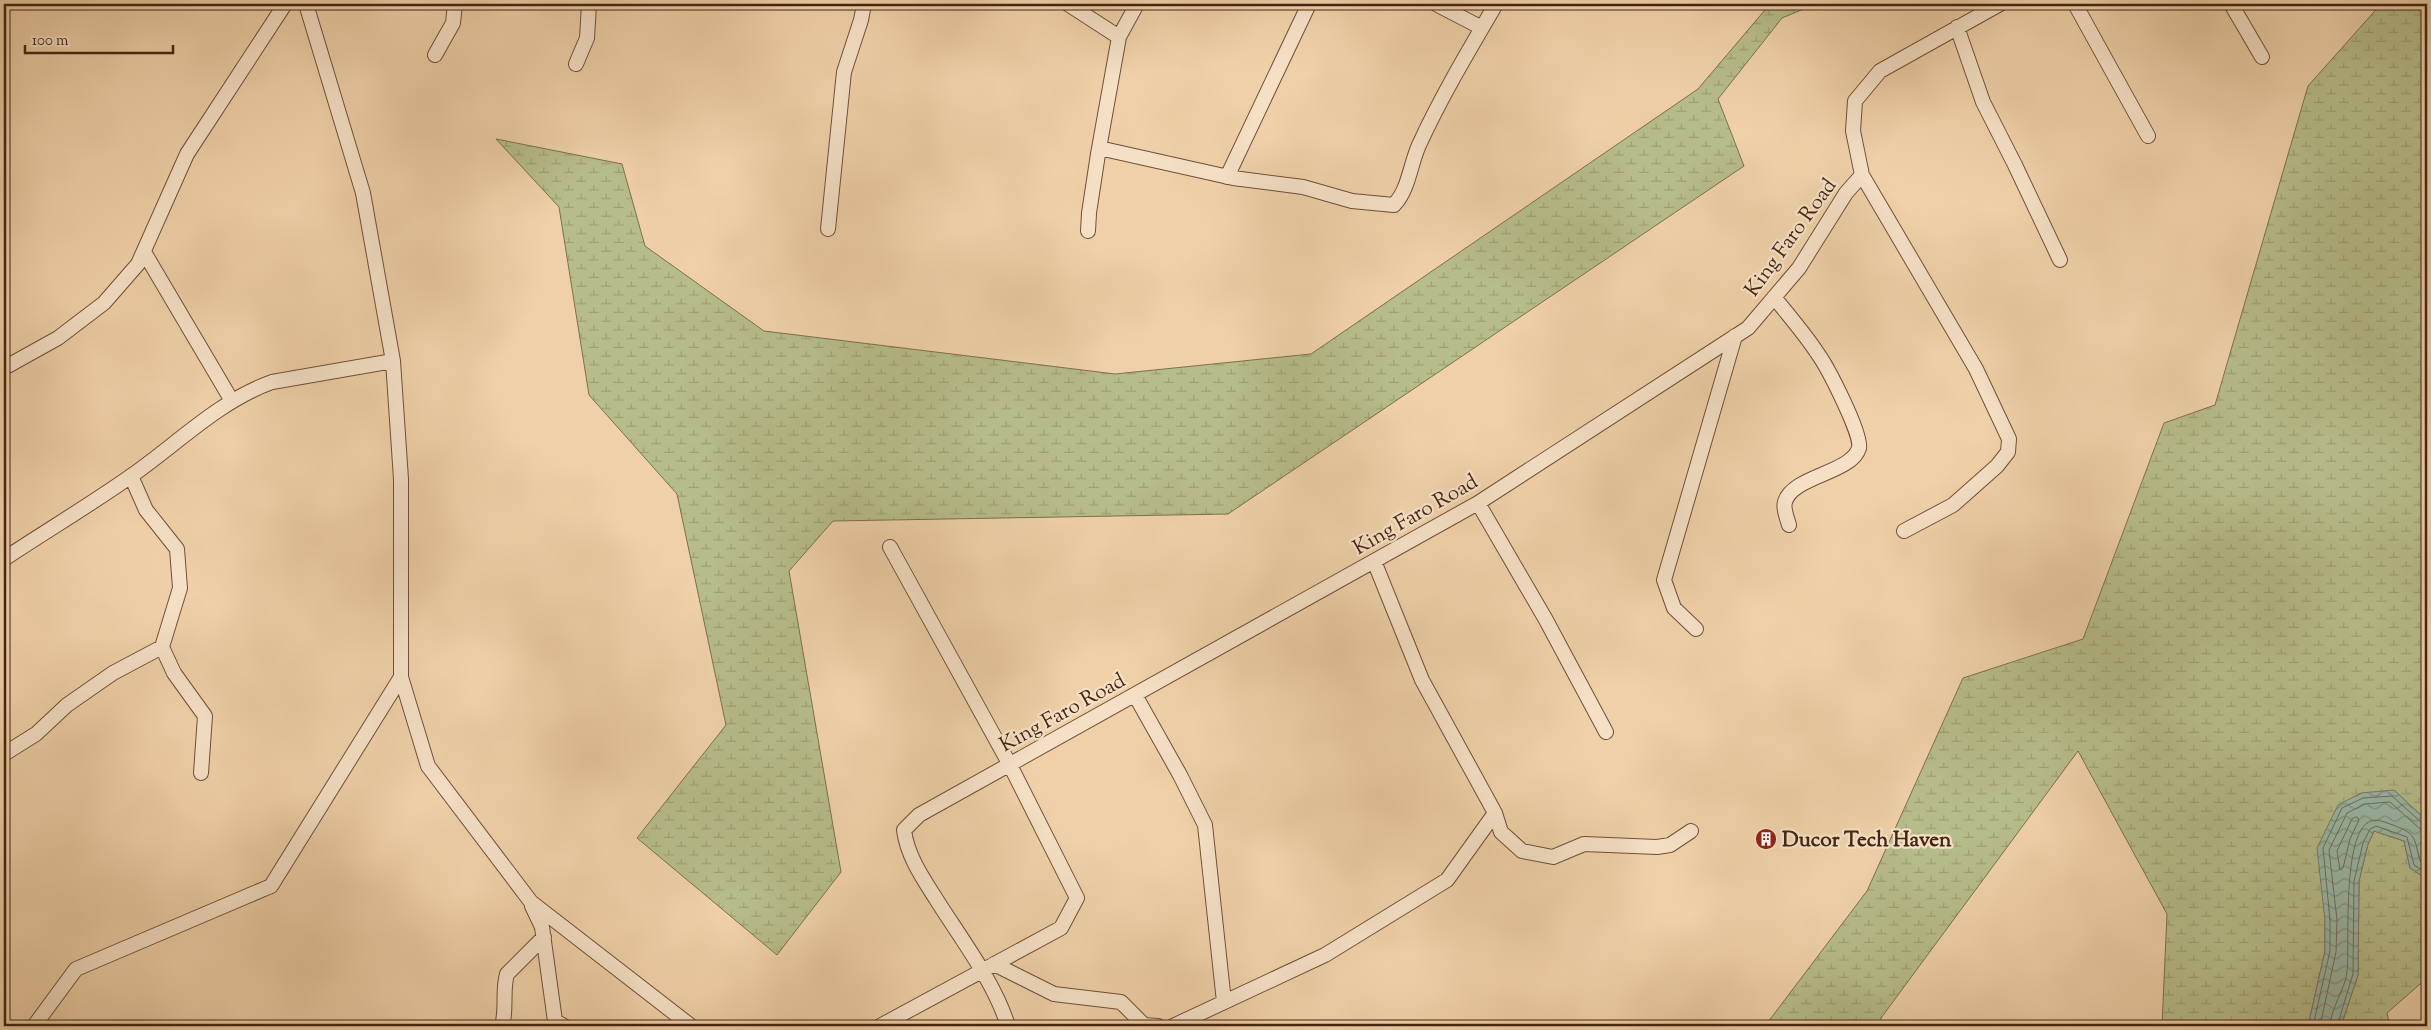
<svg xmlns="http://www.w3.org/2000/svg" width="2431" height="1030" viewBox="0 0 2431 1030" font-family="'Sorts Mill Goudy',serif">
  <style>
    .wetland { fill: url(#wetland-marsh); stroke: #7d704e }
    .water { fill: url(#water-waves); stroke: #787d6b }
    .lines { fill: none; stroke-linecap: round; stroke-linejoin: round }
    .shore { stroke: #6f6e5c; stroke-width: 1 }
    .minor-casing { stroke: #6f5038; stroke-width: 16 }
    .minor { stroke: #f5e0c6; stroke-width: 14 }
    .labels { text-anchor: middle; stroke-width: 4.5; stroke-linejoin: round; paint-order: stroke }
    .street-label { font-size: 21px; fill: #442512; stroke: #f5e0c6 }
    .poi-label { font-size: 21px; font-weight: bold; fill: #442512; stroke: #f5e0c6; text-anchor: start }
  </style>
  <defs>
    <pattern id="wetland-marsh" width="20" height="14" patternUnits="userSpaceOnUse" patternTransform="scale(1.25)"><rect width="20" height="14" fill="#b6bc8a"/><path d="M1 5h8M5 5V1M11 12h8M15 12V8" fill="none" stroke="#9ea176"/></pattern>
    <pattern id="water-waves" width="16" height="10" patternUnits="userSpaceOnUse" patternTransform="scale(1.25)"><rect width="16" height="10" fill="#9ab7a6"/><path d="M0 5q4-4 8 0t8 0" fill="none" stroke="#7f9586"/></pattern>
  </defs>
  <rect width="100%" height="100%" fill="#efd0a8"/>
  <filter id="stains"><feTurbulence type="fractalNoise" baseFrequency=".004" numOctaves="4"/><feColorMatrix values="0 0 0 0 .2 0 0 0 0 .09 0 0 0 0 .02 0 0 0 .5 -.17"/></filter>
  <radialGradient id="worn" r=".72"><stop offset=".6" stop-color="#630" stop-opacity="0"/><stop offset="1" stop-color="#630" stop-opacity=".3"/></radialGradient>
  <path class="wetland" d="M1770,4H1816L1782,18L1718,99L1744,166L1228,514L833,521L789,571L841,872L777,955L637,838L726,725L677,494L589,395L559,207L496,139L622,164L645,246L764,331L1115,374L1311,354L1698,89Z
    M2381,4H2427V821L2394,790L2325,921V951L2308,1026H2162L2167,914L2078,751L1881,1018L1880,1026H1765L1867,891L1963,678L2083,639L2164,423L2215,405L2308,86Z
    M2374,831L2404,841L2410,868L2427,879V978L2387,1013L2390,1026H2341L2358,975L2359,881L2368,844Z"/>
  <path class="water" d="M2394,790L2427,821V879L2410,868L2404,841L2374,831L2368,844L2359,881L2358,975L2341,1026H2308L2325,951V921L2317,848L2338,805L2361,793Z"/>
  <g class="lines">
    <path class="shore" d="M2357,817L2359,820L2350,839L2343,868L2340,870L2337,851L2352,819Z
      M2313,1026L2330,951V920L2323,848L2342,808L2363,798L2392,796L2422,823L2427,824
      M2320,1026L2336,952L2337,920L2329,850L2347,813L2365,804L2390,802L2419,828L2427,830
      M2330,1026C2331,1007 2345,990 2347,972C2350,946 2341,831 2371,821C2377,818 2386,823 2393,825C2417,834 2414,838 2420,861L2427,866
      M2337,1026L2353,974L2354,881L2363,843L2370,829L2376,826L2407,837L2414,865L2427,873"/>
    <g class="minor-casing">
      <path id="minor" d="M306,4L363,193L393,361L401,479V677L428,766L531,902L691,1026
        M1068,4L1119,37
        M1436,4L1482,28
        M2075,4L2148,136
        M2231,4L2262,57
        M1957,27L1983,102L2015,165L2060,260
        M435,55L453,23L455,4
        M576,64L587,38L589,4
        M1099,148L1233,178L1303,187L1352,201L1394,205C1409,189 1410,165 1419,145C1441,97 1469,50 1496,4
        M1862,175L1976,369L2009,439L2008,452L1997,466L1953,505L1904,531
        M1227,177L1309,4
        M828,229L844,72L861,20L864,4
        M1088,231L1089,213L1098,154L1119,37L1137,4
        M144,252L232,401
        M1774,297C1789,316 1805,334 1818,354C1828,368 1862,434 1859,448C1852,473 1792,476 1785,502C1783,508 1787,518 1789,525
        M4,368L58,338L104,303L138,264L187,154L285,4
        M131,476L146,510L177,549L180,588L162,647L174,673L205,716L201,773
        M1478,503L1546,620L1606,732
        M4,559C46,531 90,505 131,476C177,444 219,401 272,382L393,361
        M1374,561L1422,680L1495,813L1501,832L1522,851L1553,857L1584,844L1657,847L1670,845L1691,831
        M1696,629L1674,608L1664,580L1735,336
        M1135,695L1180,775L1205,825L1224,1002
        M4,754L36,734L67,705L113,673L162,647
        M532,906L542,927L555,1021L564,1026
        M994,964L1054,994L1121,1002L1144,1025L1158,1026
        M34,1026L76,969L271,886L401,677
        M502,1026C507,1009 502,991 507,974L544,937
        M880,1026L1061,928L1077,898L1010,765L890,547
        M1008,1026C995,983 960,937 936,899C922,877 907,855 904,830L919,815L1478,503L1748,328L1799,268L1846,193L1862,175L1853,131L1855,101L1880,71L2000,4
        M1173,1026L1325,955L1447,880L1495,813"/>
    </g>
    <use href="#minor" class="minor"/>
  </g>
  <defs>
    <g id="building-disc" transform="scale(1.125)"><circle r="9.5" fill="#8f2418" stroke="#f5e0c6"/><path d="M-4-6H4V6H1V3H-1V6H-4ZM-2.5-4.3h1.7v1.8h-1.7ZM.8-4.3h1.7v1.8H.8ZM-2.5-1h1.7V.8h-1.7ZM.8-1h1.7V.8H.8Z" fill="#fff"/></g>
  </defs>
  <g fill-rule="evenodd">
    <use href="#building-disc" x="1766" y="839"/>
  </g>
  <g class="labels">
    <g class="street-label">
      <text transform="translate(1790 237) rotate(-54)" y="7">King Faro Road</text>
      <text transform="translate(1415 514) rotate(-30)" y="7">King Faro Road</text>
      <text transform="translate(1062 712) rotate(-29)" y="7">King Faro Road</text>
    </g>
    <g class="poi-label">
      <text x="1782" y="846">Ducor Tech Haven</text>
    </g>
  </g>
  <rect width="2431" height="1030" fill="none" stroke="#efd0a8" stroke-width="20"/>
  <rect x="5" y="5" width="2421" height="1020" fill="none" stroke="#442512" stroke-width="2.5"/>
  <rect x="10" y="10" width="2411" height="1010" fill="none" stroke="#442512"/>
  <path d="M25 45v8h148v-8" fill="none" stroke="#442512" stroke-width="2.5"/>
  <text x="32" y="45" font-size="15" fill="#442512" stroke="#f5e0c6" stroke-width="4" paint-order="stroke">100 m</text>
  <rect width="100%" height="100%" filter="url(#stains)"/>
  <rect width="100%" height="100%" fill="url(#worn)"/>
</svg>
